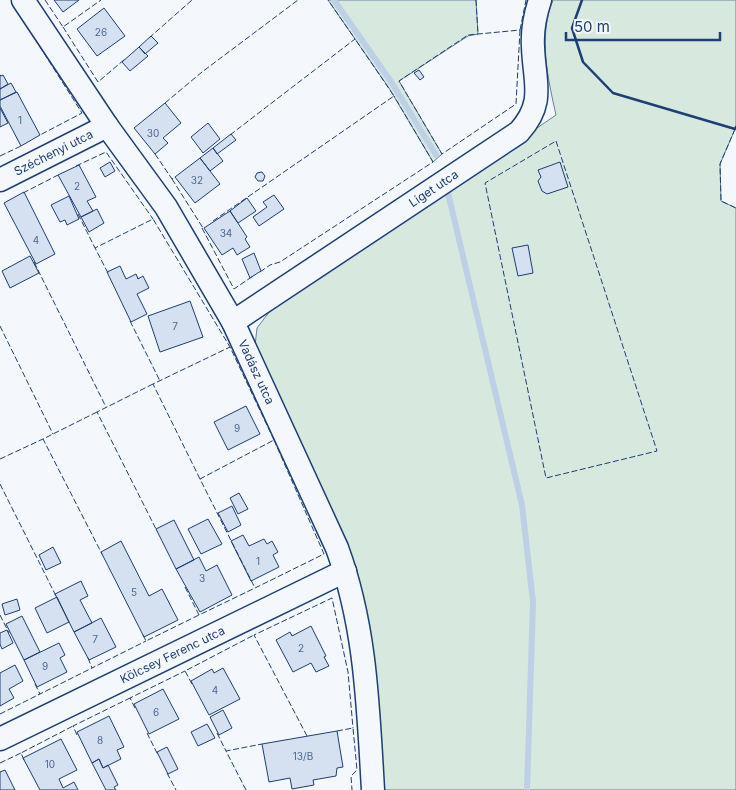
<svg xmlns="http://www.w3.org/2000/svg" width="736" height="790" viewBox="0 0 736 790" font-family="Inter,sans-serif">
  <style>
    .green { fill: #d7e8df; stroke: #687fa3 }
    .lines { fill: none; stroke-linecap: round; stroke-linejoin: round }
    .stream { stroke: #bed0e5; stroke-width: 6 }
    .building { fill: #d5e0f0; stroke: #1d3f73 }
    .minor-casing { stroke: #1d3f73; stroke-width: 25 }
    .minor { stroke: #f4f7fb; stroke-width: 22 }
    .fence { stroke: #1d3f73; stroke-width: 1; stroke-dasharray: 6 2.5; stroke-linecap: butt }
    .wall { stroke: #1d3f73; stroke-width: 2.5 }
    .labels { text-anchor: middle; stroke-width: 4; stroke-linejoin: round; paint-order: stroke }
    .number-label { font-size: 10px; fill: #4b6792 }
    .street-label { font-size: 12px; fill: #1d3f73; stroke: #f4f7fb }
  </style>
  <rect width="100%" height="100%" fill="#f4f7fb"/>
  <path class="green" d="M328,0H476L478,34L468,36L399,81L442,154L433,162L389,88Z
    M553,0H736V127L720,164L721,201L736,208V790H381L375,682L255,346L257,328L270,311L556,115C548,79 538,36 553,0Z"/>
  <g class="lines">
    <path class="stream" d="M334,0L392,83L436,155
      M448,193L522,505L533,602L527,790"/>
  </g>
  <path class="building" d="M54,0H79L63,12Z
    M104,8L125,36L97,56L77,29Z
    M151,36L158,43L145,54L139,47Z
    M139,47L148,56L130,71L122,62Z
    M419,70L424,77L420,80L414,73Z
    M0,75L1,76L3,75L8,84L0,89Z
    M11,83L16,92L0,100V89Z
    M17,92L40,135L21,146L0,106V100Z
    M165,103L181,123L163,138L168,143L155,154L134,128Z
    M0,108L8,123L0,127Z
    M208,123L220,139L203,153L191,137Z
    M231,134L236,140L217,154L213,148Z
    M213,148L223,161L210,171L200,158Z
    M200,158L220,184L195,203L175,177Z
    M110,162L115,171L105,177L100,168Z
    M560,162L568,187L547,194L542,191L538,181L541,177L538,170Z
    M79,165L96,197L87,201L93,211L81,217L58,175Z
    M262,172L265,176L263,181H258L255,177L257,173Z
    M24,192L55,254L36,264L4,203Z
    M274,195L284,209L259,226L253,217L267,207L263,202Z
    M69,196L79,219L67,225L65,220L60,222L51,205Z
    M247,198L256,211L238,223L230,211Z
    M97,209L104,223L89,232L81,217Z
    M230,211L247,237L245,239L250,247L237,255L233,248L222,255L204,228Z
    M528,245L533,273L518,276L512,248Z
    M254,253L261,271L250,278L242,259Z
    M30,256L39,273L10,288L2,271Z
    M120,266L126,279L136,274L138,279L143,276L149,288L137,294L147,314L131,322L107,272Z
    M190,301L203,337L160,352L148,316Z
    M246,406L260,434L228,450L214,422Z
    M239,493L248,509L238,514L230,498Z
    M232,506L241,525L228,532L218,513Z
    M208,519L222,544L201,554L188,529Z
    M174,520L194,560L176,569L156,529Z
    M243,535L249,546L264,539L267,544L272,541L278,552L273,555L279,567L251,581L231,541Z
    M121,541L149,596L162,589L178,620L144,637L101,552Z
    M53,547L61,563L46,570L39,555Z
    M199,557L206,571L217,565L232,595L200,612L176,569Z
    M81,581L88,596L80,600L92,623L74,632L55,594Z
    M57,597L69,622L47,633L35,608Z
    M17,599L20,610L5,615L2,604Z
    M22,616L40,652L24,660L6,624Z
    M101,618L116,647L89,660L74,632Z
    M311,626L326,656L324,657L329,666L316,672L311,663L293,672L276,640L290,632L292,636Z
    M7,630L13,643L2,649L0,644V633Z
    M59,643L65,655L60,658L67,672L37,687L24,660Z
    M15,665L23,681L9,689L14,698L0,706V673Z
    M223,668L240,699L209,715L191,681L212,669L214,673Z
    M163,689L179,719L149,734L134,704Z
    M223,710L232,728L219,735L210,717Z
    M109,716L124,747L117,750L121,759L103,768L99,759L92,763L77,732Z
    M207,724L215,738L198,746L191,732Z
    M337,731L343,767L337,768L336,776L313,780L314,785L292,789L290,778L269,782L262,744Z
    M61,739L77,770L59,779L63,788L74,782L78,790H40L23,758Z
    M167,747L178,769L168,774L157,752Z
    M99,759L103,768L108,765L118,785L114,787L116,790H106L92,763Z
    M5,770L15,790H0V772Z"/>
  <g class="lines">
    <g class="minor-casing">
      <g id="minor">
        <path id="s1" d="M23,0L107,126L166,207L233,322L337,548C366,627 368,706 373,790"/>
        <path id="s2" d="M0,180L107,126"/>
        <path id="s3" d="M233,322L519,132C546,102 534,82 533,47C532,31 535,15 540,0"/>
        <path id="s4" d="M0,739L345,571"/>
      </g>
    </g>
    <use href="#minor" class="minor"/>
    <path class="fence" d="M45,0L63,27L101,0
      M476,0L478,34
      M63,27L98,82L125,59
      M520,30L516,104L442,154L399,81L468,35Z
      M520,30L526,0
      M149,38L192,0
      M35,39L82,113L40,135
      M165,103L202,72L298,0
      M735,129L720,164L721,201L736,208
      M230,135L355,39L328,0
      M556,141L657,451L546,478L485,183Z
      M155,154L172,179L174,178
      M0,156L21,146
      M76,166L106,152L153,219
      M172,179L203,228
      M23,193L58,175
      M78,214L95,248
      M213,221L394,96L355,39
      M202,228L234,289L253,276
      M34,262L106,407
      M260,272L270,265L280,262L433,162L394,96
      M108,273L95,248L153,219L230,347
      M130,321L160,381
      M0,326L53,434
      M153,384L97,412L157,531
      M97,412L43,439L102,554
      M274,440L324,554L255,588L200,479Z
      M0,459L43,439
      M200,479L153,384L230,347L274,440
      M0,484L56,596
      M185,587L199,615L255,588
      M0,615L9,633
      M143,635L146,641L199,615
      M88,658L92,668L146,641
      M35,684L40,694L92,668
      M192,684L185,671L254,635
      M135,708L130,698L185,671
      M0,714L40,694
      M337,731L353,728L357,770L351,776L352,790
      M147,733L158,755
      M217,733L226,751
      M77,735L73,726L130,698
      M307,736L254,635L332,598L348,672L353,728
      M24,760L21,753L73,726
      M0,763L21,753
      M167,773L176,790
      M246,790L226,751L262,744"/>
    <path class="wall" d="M582,0L572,28L583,62L613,93L735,129L736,127"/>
  </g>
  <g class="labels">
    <g class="number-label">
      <text x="101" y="36">26</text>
      <text x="20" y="124">1</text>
      <text x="153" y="137">30</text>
      <text x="197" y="184">32</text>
      <text x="77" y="190">2</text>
      <text x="226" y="237">34</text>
      <text x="36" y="244">4</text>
      <text x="175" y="330">7</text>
      <text x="237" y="432">9</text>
      <text x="258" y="565">1</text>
      <text x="202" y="582">3</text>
      <text x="134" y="596">5</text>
      <text x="95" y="643">7</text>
      <text x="301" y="652">2</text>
      <text x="45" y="670">9</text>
      <text x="215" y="694">4</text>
      <text x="156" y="716">6</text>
      <text x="100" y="744">8</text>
      <text x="303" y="760">13/B</text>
      <text x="50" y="768">10</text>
    </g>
    <g class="street-label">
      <text dy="4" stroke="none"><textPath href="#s2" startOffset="60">Széchenyi utca</textPath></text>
      <text dy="4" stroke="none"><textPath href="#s3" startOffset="241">Liget utca</textPath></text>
      <text dy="4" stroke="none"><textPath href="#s1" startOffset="440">Vadász utca</textPath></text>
      <text dy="4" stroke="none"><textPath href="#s4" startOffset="192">Kölcsey Ferenc utca</textPath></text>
    </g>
  </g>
  <path d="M566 32v8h154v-8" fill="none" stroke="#1d3f73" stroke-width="2.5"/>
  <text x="574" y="32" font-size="15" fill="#1d3f73" stroke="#f4f7fb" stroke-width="4" paint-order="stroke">50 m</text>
</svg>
